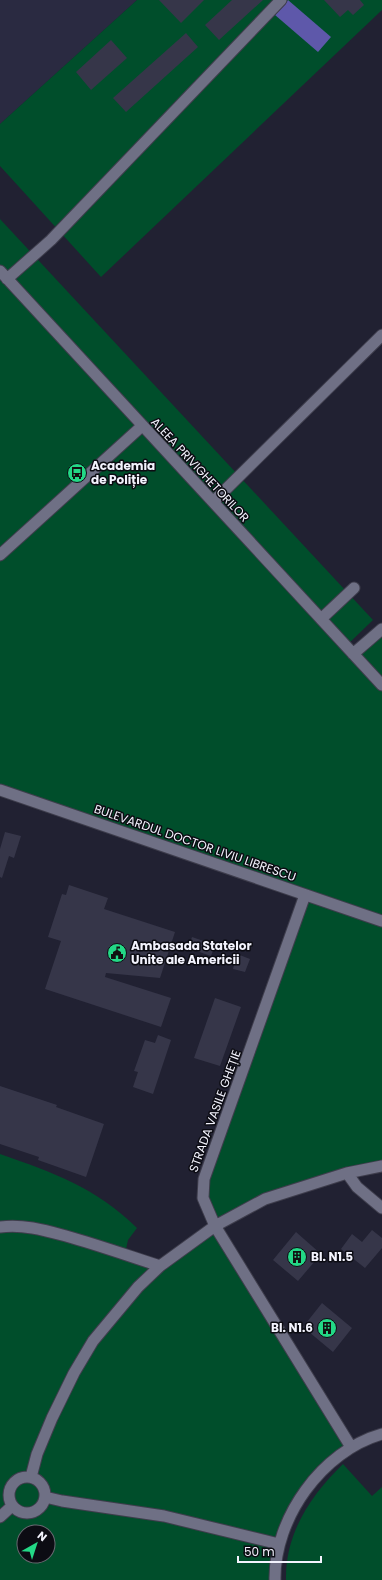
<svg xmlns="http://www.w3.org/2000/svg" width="382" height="1580" viewBox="0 0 382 1580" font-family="Poppins,sans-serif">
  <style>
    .built { fill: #2a2a41 }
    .green { fill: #004e2b; fill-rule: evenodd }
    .water { fill: #5e58aa }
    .building { fill: #363649 }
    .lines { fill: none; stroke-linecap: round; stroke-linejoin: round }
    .minor-casing { stroke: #3e3d4c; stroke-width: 13 }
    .minor { stroke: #6f7085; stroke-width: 11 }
    .labels { text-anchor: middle; stroke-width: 3; stroke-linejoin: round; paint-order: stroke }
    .poi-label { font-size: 12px; font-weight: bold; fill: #f3f3fd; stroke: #0c0c13; text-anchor: start }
    .street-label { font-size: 12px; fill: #f3f3fd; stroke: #0c0c13 }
  </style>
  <rect width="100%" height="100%" fill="#212132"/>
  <path class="built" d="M0,0H137L0,124Z"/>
  <path class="green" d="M137,0H382V10L101,277L0,166V124Z
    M0,219L373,620L346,646L353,654L382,629V1166L304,1186L215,1226L351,1447L293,1511L275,1580H0V1154C54,1173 95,1187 137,1228L128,1240L125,1254L160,1266L215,1226L203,1198L305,895L0,790ZM24,1532H48V1556H24Z
    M343,1464L372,1496L382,1487V1580H286C285,1533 311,1495 343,1464Z"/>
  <path class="water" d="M288,0L331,37L318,52L275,15Z"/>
  <path class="building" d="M159,0H204L181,23Z
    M232,0H263L219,40L205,25Z
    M324,0H360L364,5L353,15L348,10L340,17Z
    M186,33L198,47L126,112L113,98Z
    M111,40L127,58L91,90L76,72Z
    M5,832L21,836L14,858L9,856L2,878L0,877V849Z
    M69,885L108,898L104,909L175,932L160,978L106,973L105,977L171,998L161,1027L45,989L61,941L48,937L62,894L66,895Z
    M192,937L215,945L211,956L188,948Z
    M237,954L250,959L245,972L233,969Z
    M215,998L241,1007L220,1066L194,1058Z
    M158,1035L171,1040L153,1094L133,1087L138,1072L134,1071L145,1040L155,1043Z
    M0,1086L57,1105L56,1107L104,1124L86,1177L38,1160L39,1157L0,1144Z
    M372,1230L382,1238V1248L365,1268L341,1249L352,1234L362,1242Z
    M296,1232L321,1254L298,1281L273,1260Z
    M322,1303L352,1328L333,1352L303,1327Z"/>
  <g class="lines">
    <g class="minor-casing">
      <path id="minor" d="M0,271L382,685
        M7,279L51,240L281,0
        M213,502L382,335
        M0,555L142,426
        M321,619L354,588
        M353,654L382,629
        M0,790L382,921
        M305,895L204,1179L203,1198L215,1226L351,1447
        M347,1173L357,1187L382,1208
        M0,1227C23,1224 44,1230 66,1236C98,1245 129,1256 160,1266
        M9 1495a18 18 0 1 1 36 0a18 18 0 1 1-36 0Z
        M31,1477L37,1454L52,1418L74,1373L93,1341L138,1287L160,1266L215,1226L265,1199L347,1173L382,1166
        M45,1497L62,1501L164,1516L279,1544
        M0,1517L12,1506
        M275,1580C274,1518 322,1451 382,1434"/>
    </g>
    <use href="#minor" class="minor"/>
  </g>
  <defs>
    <g id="bus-disc" transform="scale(1)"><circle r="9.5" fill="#23d886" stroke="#0c0c13"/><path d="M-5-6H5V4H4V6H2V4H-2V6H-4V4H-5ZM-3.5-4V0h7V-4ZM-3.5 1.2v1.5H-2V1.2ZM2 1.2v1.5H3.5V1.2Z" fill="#111"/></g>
    <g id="civic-disc" transform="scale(1)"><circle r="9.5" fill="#23d886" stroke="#0c0c13"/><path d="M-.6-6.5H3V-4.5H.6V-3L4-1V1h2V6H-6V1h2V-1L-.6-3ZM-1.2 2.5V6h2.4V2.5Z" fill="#111"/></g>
    <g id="building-disc" transform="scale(1)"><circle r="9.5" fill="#23d886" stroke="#0c0c13"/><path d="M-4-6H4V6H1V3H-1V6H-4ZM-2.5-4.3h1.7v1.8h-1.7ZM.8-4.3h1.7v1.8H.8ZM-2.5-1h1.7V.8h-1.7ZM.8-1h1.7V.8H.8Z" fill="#111"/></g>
  </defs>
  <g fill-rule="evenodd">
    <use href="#bus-disc" x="77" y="473"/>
    <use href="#civic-disc" x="117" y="953"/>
    <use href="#building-disc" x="297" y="1257"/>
    <use href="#building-disc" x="327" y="1328"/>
  </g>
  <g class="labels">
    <g class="poi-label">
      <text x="91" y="470">Academia<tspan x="91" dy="14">de Poliție</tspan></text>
      <text x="131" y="950">Ambasada Statelor<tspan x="131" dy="14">Unite ale Americii</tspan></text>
      <text x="311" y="1261">Bl. N1.5</text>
      <text x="313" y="1332" text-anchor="end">Bl. N1.6</text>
    </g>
    <g class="street-label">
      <text transform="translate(200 470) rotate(47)" y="4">ALEEA PRIVIGHETORILOR</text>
      <text transform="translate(195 843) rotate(19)" y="4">BULEVARDUL DOCTOR LIVIU LIBRESCU</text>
      <text transform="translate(215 1111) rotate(-70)" y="4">STRADA VASILE GHEȚIE</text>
    </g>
  </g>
  <g transform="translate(36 1544) rotate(39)"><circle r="19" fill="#0c0c13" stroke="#686871"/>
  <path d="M0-3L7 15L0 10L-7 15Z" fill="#23d886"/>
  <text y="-6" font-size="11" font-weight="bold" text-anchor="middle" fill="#f3f3fd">N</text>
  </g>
  <path d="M238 1556v6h83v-6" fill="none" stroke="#f3f3fd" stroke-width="2"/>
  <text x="244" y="1556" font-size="12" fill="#f3f3fd" stroke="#0c0c13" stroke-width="3" paint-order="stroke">50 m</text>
</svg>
